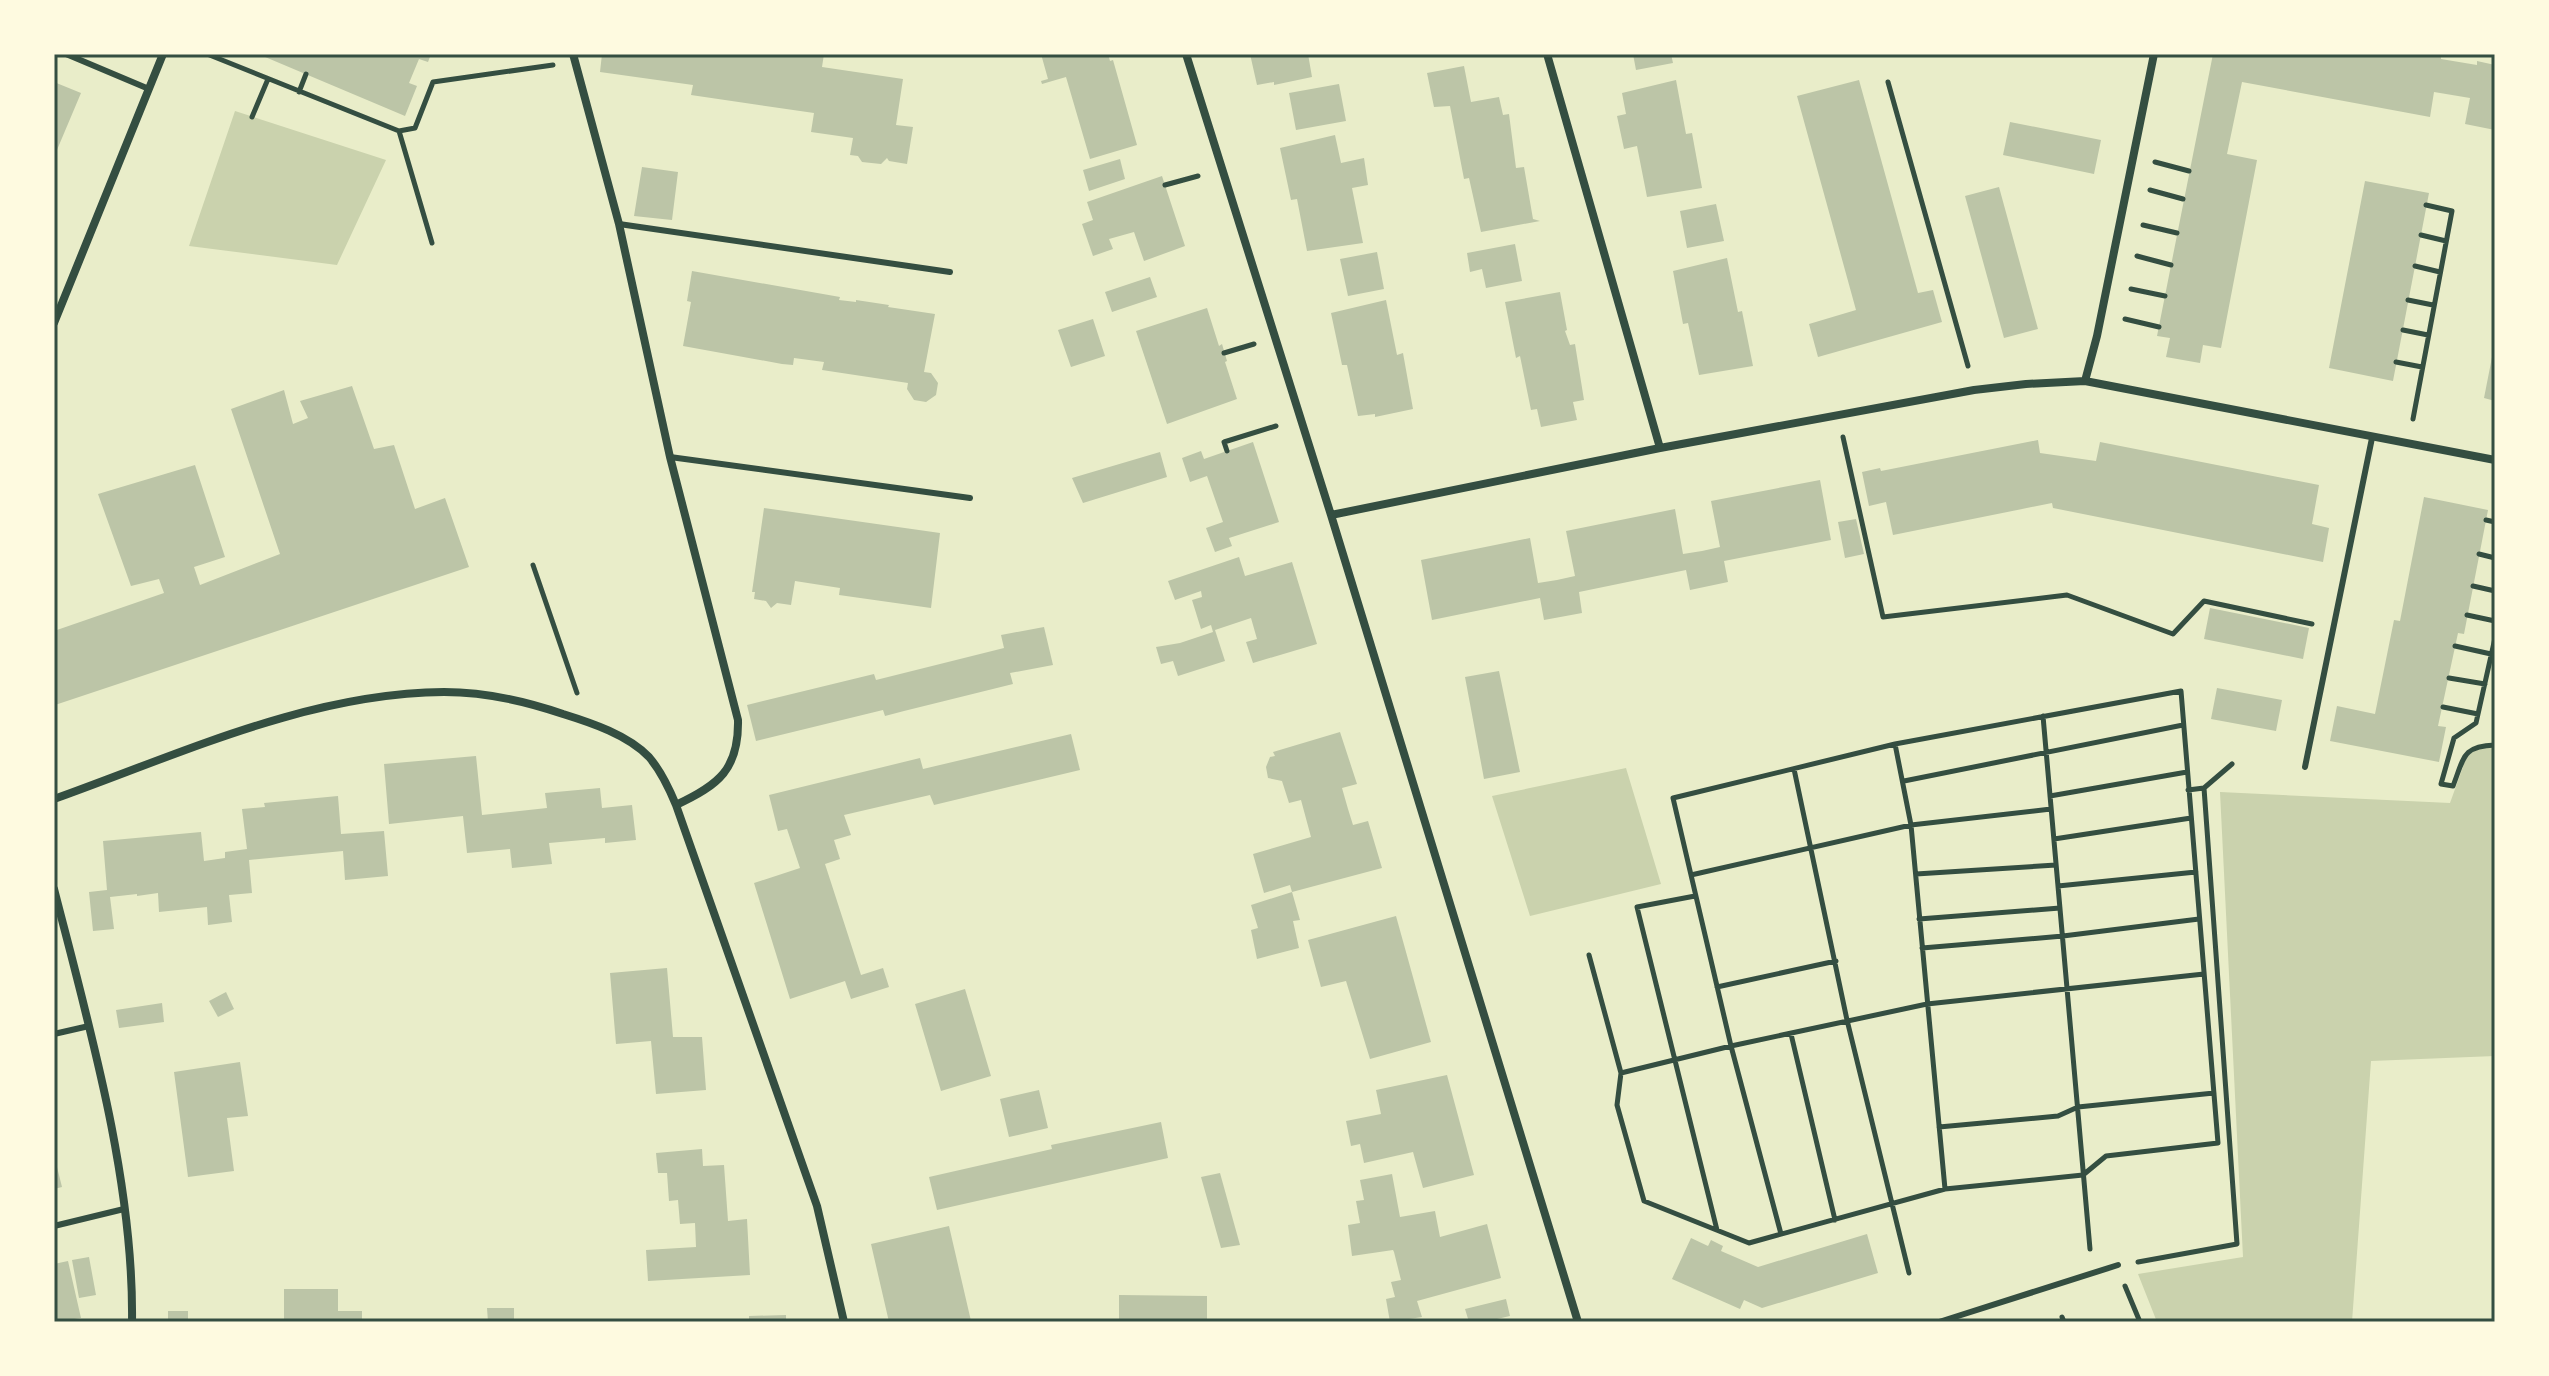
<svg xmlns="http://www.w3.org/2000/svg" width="2549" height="1376" viewBox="0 0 2549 1376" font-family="Poppins,sans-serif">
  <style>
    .green { fill: #cad2ad }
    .building { fill: #bcc5a7 }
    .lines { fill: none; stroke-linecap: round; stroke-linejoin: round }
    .path { stroke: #344e41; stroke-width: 5 }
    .service { stroke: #344e41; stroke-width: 6 }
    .minor { stroke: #344e41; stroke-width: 8 }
    .neatline { fill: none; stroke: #344e41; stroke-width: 3 }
  </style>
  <rect width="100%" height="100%" fill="#e9edc9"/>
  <path class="green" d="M235,111L386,160L337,265L189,246Z
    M2480,747H2495V1056L2371,1061L2352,1322H2157L2138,1274L2243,1257L2220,792L2450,803L2468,753Z
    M1626,768L1661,884L1530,916L1492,796Z"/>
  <path class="building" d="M258,54H431L428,62L419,59L409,83L417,86L405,116Z
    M602,54H824L822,67L903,79L896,125L913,127L907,164L889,161L887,158L881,164L862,162L858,156L850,155L853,138L811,132L814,113L691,95L693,85L600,72Z
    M1041,54H1108L1110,61L1113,60L1137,145L1090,159L1066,77L1042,84L1041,81L1048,79Z
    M1250,54H1308L1312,77L1274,85V82L1257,85Z
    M1633,54H1671L1673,63L1636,70Z
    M2213,54H2435L2441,55V59L2477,65V61L2495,65V130L2465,124L2470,98L2434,92L2430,117L2242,82L2227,154L2257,160L2221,348L2203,345L2200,363L2166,357L2170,338L2157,336Z
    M1464,66L1471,102L1499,97L1503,115L1509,114L1516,168L1524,167L1533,219L1540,221L1481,232L1469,178L1464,179L1450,106L1434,107L1427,73Z
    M1676,80L1686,134L1692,133L1702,188L1647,197L1637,146L1624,149L1617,116L1626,114L1622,93Z
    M1859,80L1918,293L1933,290L1942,322L1818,357L1809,324L1856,310L1797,96Z
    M54,82L81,93L54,157Z
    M1339,84L1346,121L1296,130L1289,93Z
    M2010,122L2101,140L2094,174L2003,155Z
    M1335,135L1341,163L1364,158L1368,185L1352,188L1363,243L1307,251L1297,199L1291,200L1280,148Z
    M1120,159L1125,179L1089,191L1083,170Z
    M642,167L678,172L672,220L634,216Z
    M1162,176L1185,246L1144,261L1134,232L1109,239L1113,249L1093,256L1082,224L1093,220L1087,202Z
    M2365,181L2429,193L2393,381L2329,368Z
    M1999,187L2038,329L2004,338L1965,196Z
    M1716,204L1724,241L1687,248L1680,211Z
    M1515,244L1522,281L1486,288L1482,269L1470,272L1467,253Z
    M1377,252L1384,289L1348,296L1340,259Z
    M1727,258L1738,312L1742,311L1753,366L1699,375L1688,323L1683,324L1673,271Z
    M692,271L840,297L839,300L856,302V300L889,305L888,307L935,314L924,372L931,373L938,383L936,395L926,402L914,400L907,389L908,383L822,370L824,362L794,358L793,365L782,364L683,346L691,302L687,301Z
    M1150,277L1157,297L1112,312L1105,292Z
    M1560,292L1567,330L1565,331L1570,345L1575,344L1584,400L1573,402L1577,420L1541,427L1537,409L1531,410L1520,356L1516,358L1505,302Z
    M1386,300L1397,355L1403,353L1413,409L1375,417V414L1358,416L1347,365H1342L1331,313Z
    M1207,308L1219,346L1222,344L1227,361L1225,362L1237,399L1167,424L1136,331Z
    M1093,319L1105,356L1071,367L1058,330Z
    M2494,347H2495V401L2484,398Z
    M352,386L374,449L394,445L415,509L445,498L469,567L55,705L54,631L164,593L159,579L131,586L98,494L195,465L225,557L194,567L200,585L280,554L231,409L284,390L293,424L308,418L300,401Z
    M2038,440L2040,453L2096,461L2100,442L2319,485L2312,524L2329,528L2323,562L2053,508L2052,503L1893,535L1886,502L1869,506L1862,472L1880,468L1881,471Z
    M1253,442L1279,522L1229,538L1232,546L1215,552L1206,528L1223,522L1207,476L1190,482L1182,458L1201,451L1204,459Z
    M1160,452L1167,477L1083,503L1072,478Z
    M1820,480L1831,540L1724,561L1728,582L1690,590L1686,570L1579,592L1582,613L1544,620L1540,598L1432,620L1421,560L1530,538L1538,583L1557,580L1575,576L1566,531L1675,509L1683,554L1702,551L1720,547L1711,501Z
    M2424,497L2488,510L2464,634L2458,633L2438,726L2446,727L2439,762L2330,741L2337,706L2375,714L2394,620L2400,621Z
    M764,508L940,533L931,608L839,595L840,588L795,581L791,605L777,603L771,608L766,601L754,599L755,592H752Z
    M1856,519L1864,554L1845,558L1838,522Z
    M1239,557L1245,576L1292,562L1317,644L1253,663L1246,642L1257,639L1251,618L1215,630L1225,661L1178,676L1173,661L1161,664L1156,647L1180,643L1213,632L1211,625L1201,629L1192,600L1202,597L1201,591L1175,600L1168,581Z
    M2210,608L2309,628L2303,659L2204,639Z
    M1044,627L1053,665L1010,673L1013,684L904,711L885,716L883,710L756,741L747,705L874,674L876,680L1004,648L1001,635Z
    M1499,671L1520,772L1484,779L1465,677Z
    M2217,688L2282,700L2276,731L2211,719Z
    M1340,732L1357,784L1342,788L1348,809L1353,825L1368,821L1382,868L1292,892L1300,920L1293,921L1299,948L1257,959L1251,930L1258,928L1251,905L1292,892L1290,885L1264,893L1253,854L1311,837L1301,800L1289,803L1282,781L1268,778L1266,767L1270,757L1275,756L1273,752Z
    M1071,734L1080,770L934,805L930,795L844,815L851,835L834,840L840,859L825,864L861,975L883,968L889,987L851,999L845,981L790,999L754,883L800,868L787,829L778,831L769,795L920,758L923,769Z
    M476,756L482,815L547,808L545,793L600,788L602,808L632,805L636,840L605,843V838L549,843L552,864L512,868L510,849L467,853L463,816L389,824L384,764Z
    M338,796L341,834L384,831L388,876L345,880L343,851L249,860L252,893L229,895L232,922L208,925L207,907L159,912L158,893L137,896V894L110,897L114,929L93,931L89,892L107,890L103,841L201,832L204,861L225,858V852L247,849L242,809L265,807L264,803Z
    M1396,916L1431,1042L1370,1059L1346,981L1321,987L1308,940Z
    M667,968L673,1037H702L706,1090L656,1094L651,1041L616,1044L610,973Z
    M965,989L991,1076L941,1091L915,1004Z
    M226,992L234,1009L218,1017L209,1001Z
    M162,1003L164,1022L119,1028L116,1010Z
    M240,1062L248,1116L227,1118L234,1171L188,1177L174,1072Z
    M1447,1075L1474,1175L1423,1188L1413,1152L1364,1163L1360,1144L1351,1146L1346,1121L1381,1114L1376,1090Z
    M1039,1090L1048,1128L1009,1137L1000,1099Z
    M1161,1122L1168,1158L937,1210L929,1177L1052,1149L1051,1145Z
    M702,1149L703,1166L724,1165L728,1221L747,1219L750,1275L648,1281L646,1250L696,1247L695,1223L680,1224L678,1200L669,1201L667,1173H658L656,1153Z
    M55,1159L62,1187L54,1189V1160Z
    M1220,1173L1240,1245L1221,1248L1201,1177Z
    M1392,1174L1400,1217L1435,1211L1440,1237L1487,1224L1501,1278L1417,1301L1422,1317L1390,1322L1386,1299L1395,1297L1391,1282L1401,1280L1394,1252L1393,1250L1352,1256L1348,1225L1360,1223L1356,1201L1364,1200L1360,1180Z
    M949,1226L971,1321L889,1322L871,1244Z
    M1867,1234L1878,1273L1762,1308L1744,1300L1740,1309L1672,1279L1691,1238L1708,1246L1711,1240L1723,1246L1721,1251L1758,1267Z
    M89,1257L96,1295L79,1298L72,1260Z
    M68,1261L81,1318L54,1322V1264Z
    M284,1289H338V1311H362V1322H284Z
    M1119,1295L1207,1296V1322H1119Z
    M1506,1299L1510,1316L1484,1322H1469L1465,1309Z
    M487,1308H514V1322H488Z
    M168,1311H188V1322H168Z
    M786,1315V1322H749V1316Z"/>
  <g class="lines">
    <path class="path" d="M207,54L399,131L415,128L433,82L553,65
      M1888,82L1968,366
      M299,92L306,74
      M252,117L268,79
      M399,131L432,243
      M2155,162L2189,171
      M1165,185L1198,176
      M2150,190L2183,199
      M2143,225L2177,233
      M2421,235L2446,241
      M2137,256L2171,265
      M2415,266L2440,272
      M2131,289L2165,296
      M2408,300L2433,305
      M2125,319L2159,327
      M2403,330L2428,335
      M1224,353L1254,344
      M2396,362L2422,367
      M2413,419L2452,211L2426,205
      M1843,437L1883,617L2067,595L2173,634L2204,601L2312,624
      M1227,451L1224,442L1276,426
      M2486,520L2495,522
      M2479,554L2495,558
      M533,565L577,693
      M2473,586L2495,591
      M2467,615L2495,621
      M2495,638L2476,723L2454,738L2441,784L2453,786C2464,758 2462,746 2495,745
      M2455,646L2491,654
      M2449,678L2485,684
      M2443,707L2478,714
      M2043,716L2090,1249
      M1895,744L1911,825L1945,1189
      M1794,769L1847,1020L1909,1273
      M1904,781L2183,725
      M2188,790L2204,788
      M2050,796L2187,772
      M2054,839L2191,818
      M1916,874L2056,865
      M1691,875L1911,825L2051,809
      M2058,886L2196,872
      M1695,896L1637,907L1717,1230
      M1919,919L2060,908
      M1922,948L2063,936L2199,919
      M1589,955L1621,1073L1617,1105L1644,1201L1749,1243L1945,1189L2083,1175L2106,1156L2218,1143L2181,691L1895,744L1673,798L1731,1046L1781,1234
      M1717,987L1836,961
      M1791,1034L1835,1220
      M1621,1073L1731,1046L1927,1004L2204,974
      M1939,1127L2058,1116L2078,1107L2214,1093
      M2138,1262L2237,1244L2204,788L2232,764
      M2125,1286L2140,1322
      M2062,1317L2064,1322"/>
    <path class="service" d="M66,54L149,89
      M619,224L950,272
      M670,457L970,498
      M2305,767L2372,438
      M54,1034L89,1026
      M54,1226L124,1209
      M1939,1322L2118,1265"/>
    <path class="minor" d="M573,54L619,224L670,457L738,720C739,769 719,785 676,805
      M1186,54L1331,515L1578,1322
      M1547,54L1660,448
      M54,323L163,54
      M2085,381L2097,336L2154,54
      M1331,515L1660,448L1974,390L2026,384L2085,381L2495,460
      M54,799C180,754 309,693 444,692C484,692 525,701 563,714C592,723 628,735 649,757C661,771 669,788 676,805L817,1206L844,1322
      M54,889C89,1025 134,1181 132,1322"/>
  </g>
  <rect width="2549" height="1376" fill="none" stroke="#fefae0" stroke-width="112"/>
  <rect x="56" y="56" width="2437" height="1264" class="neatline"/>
</svg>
